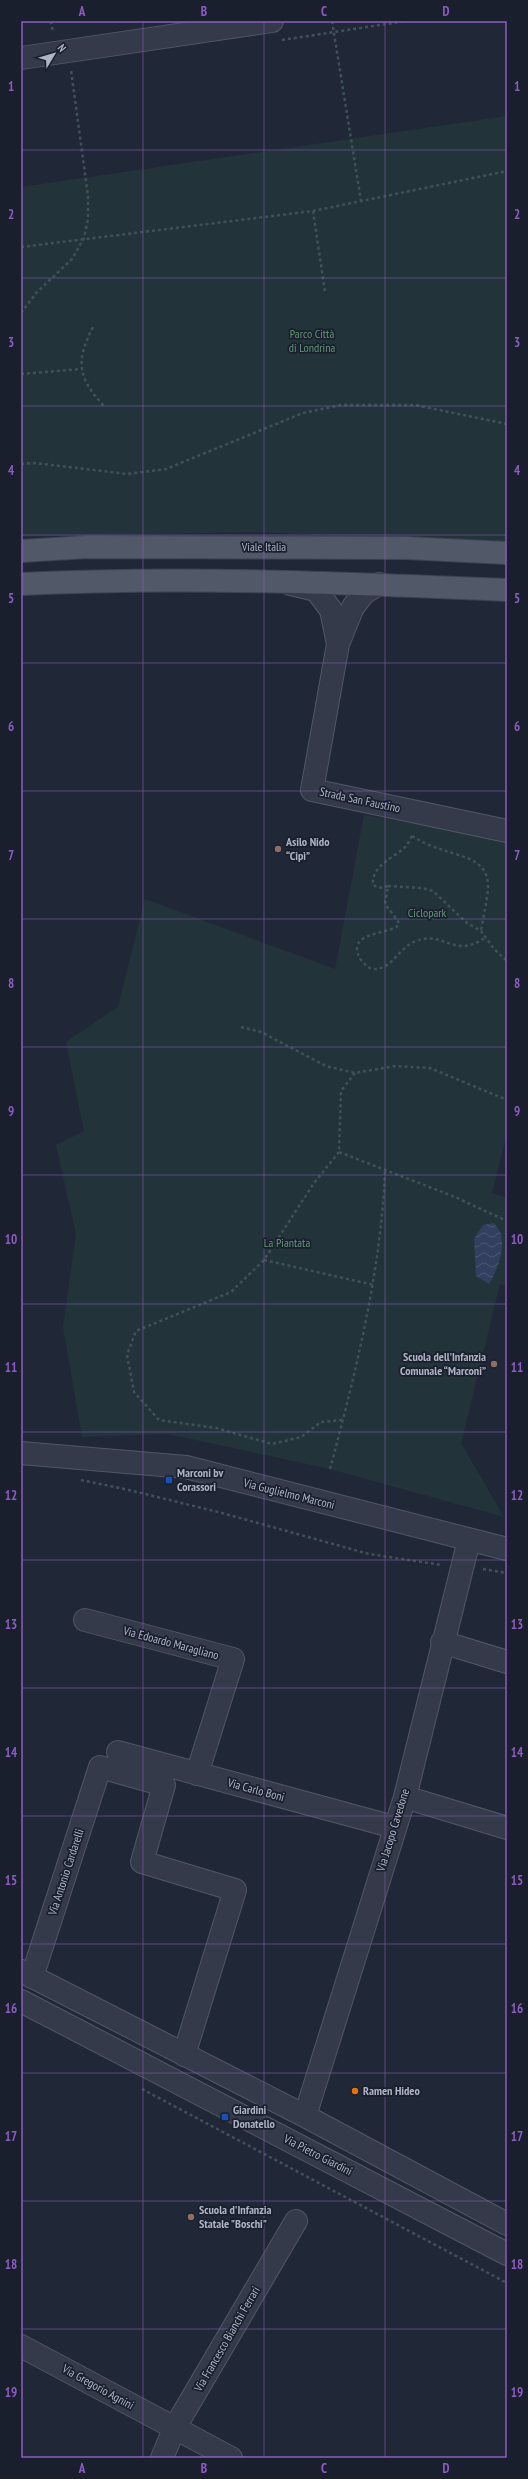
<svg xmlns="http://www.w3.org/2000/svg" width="528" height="2479" viewBox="0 0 528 2479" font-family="'PT Sans Narrow',sans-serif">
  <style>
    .green { fill: #223439 }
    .water { fill: url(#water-waves) }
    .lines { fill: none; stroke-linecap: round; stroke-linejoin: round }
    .minor-casing { stroke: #515766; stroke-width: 24 }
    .major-casing { stroke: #3d4352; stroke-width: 24 }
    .path { stroke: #405157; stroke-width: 2.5; stroke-dasharray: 3 3; stroke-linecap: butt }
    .minor { stroke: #343a49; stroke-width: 22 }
    .major { stroke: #515969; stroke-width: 22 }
    .grid { fill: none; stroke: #8d5cc1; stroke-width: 1; stroke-opacity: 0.55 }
    .education-dot { fill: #8d6e63; stroke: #191f2d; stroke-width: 1.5 }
    .transit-dot { fill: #1a4fb4; stroke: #191f2d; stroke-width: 1.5 }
    .food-dot { fill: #e8710a; stroke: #191f2d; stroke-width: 1.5 }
    .labels { text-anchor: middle; stroke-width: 3.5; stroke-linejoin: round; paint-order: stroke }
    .park-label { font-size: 12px; fill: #659676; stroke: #191f2d }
    .street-label { font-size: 12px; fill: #aeb4c5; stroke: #191f2d }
    .poi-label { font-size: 12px; font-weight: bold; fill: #aeb4c5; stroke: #191f2d; text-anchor: start }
    .neatline { fill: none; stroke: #8d5cc1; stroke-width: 1.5 }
    .grid-label { font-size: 13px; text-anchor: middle; font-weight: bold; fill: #8d5cc1 }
  </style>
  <defs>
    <pattern id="water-waves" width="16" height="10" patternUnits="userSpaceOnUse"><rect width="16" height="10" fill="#323f5e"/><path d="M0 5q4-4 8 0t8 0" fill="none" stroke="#4d5874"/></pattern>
  </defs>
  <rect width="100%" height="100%" fill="#202838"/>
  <path class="green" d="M507,116V544L255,532L21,537V187Z
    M364,815L507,840V1133L492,1193L507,1198V1286L500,1284L461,1443L504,1517L330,1469L168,1434L82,1437L63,1327L76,1234L56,1145L84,1131L66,1042L118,1007L145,899L335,969Z"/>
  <path class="water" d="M494,1223C496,1226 500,1231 501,1234C505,1251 497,1271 489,1284L476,1276L474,1239L483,1225Z"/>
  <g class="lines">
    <g class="minor-casing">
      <path id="minor" d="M21,58L272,21
        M291,584L316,590L331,610L338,644
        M379,584L364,593L353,607L338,644L312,790L507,831
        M21,1453L186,1467L507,1549
        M85,1620L233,1659L197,1774
        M442,1642L507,1662
        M118,1752L394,1827
        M405,1797L507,1828
        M21,1971L305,2116L507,2224
        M32,1977L100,1767L164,1785L142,1862L235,1890L184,2055
        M21,2001L507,2254
        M305,2116L405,1797L469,1540
        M21,2346L231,2458
        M162,2458L174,2429L296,2221"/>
    </g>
    <g class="major-casing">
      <path id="major" d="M21,551L87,547L406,548L507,553
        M21,584C182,576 346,583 507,590"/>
    </g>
    <path class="path" d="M51,21L53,33
      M332,21L361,201
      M282,40L406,21
      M313,211L325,292
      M21,247L313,211L507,171
      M21,313L37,292L72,259L84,238L88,219V196L71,70
      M93,327C75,362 78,378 104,406
      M21,374L81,369
      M21,464L35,463L127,474L166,469L303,413L341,405H415L507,424
      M412,836C409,841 407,846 403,849C391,859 371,867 373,885L379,888L388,886L385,904L398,921L399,925C388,934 357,932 357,949C358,959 364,964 371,969C393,971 396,949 416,941C444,930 454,960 486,937
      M412,836C422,842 433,847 443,850C462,857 487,859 488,885C488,898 483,917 481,931
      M388,886L422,888L433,891L467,923L481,931L494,949L507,961
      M241,1027L261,1032L326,1066L355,1073L395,1066L430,1068L507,1100
      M355,1073L341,1091L339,1152L455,1197L507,1221
      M339,1152L314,1183L264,1260L231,1292L136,1331L127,1355L134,1392L159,1420L216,1428L272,1444L301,1437L321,1422L343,1420
      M264,1260L374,1285
      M330,1469C356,1371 381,1272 385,1170
      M81,1480L129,1490L222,1513L369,1554L442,1565
      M483,1569L507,1573
      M142,2089L507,2283"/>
    <use href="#minor" class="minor"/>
    <use href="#major" class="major"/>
  </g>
  <path class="grid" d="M143,21V2458M264,21V2458M385,21V2458M21,150H507M21,278H507M21,406H507M21,535H507M21,663H507M21,791H507M21,919H507M21,1047H507M21,1175H507M21,1304H507M21,1432H507M21,1560H507M21,1688H507M21,1816H507M21,1944H507M21,2073H507M21,2201H507M21,2329H507"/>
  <g class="education-dot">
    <circle cx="278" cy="849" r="4"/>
    <circle cx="494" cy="1364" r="4"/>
    <circle cx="191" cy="2217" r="4"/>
  </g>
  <g class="transit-dot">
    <rect x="165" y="1476" width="8" height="8" rx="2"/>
    <rect x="221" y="2113" width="8" height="8" rx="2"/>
  </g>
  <circle class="food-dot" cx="355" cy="2091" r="4"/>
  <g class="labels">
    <g class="park-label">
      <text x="312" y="338">Parco Città<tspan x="312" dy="14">di Londrina</tspan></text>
      <text x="427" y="917">Ciclopark</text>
      <text x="287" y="1247">La Piantata</text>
    </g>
    <g class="street-label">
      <text x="264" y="551">Viale Italia</text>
      <text transform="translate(360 800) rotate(12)" y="4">Strada San Faustino</text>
      <text transform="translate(289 1494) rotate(14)" y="4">Via Guglielmo Marconi</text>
      <text transform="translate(171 1643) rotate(15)" y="4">Via Edoardo Maragliano</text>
      <text transform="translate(256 1790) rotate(15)" y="4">Via Carlo Boni</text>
      <text transform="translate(393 1830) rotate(-73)" y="4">Via Jacopo Cavedone</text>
      <text transform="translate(66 1872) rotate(-72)" y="4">Via Antonio Cardarelli</text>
      <text transform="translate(318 2155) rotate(27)" y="4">Via Pietro Giardini</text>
      <text transform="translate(227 2339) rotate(-60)" y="4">Via Francesco Bianchi Ferrari</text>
      <text transform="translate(98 2387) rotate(29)" y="4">Via Gregorio Agnini</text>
    </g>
    <g class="poi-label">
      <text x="286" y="846">Asilo Nido<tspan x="286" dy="14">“Cipì”</tspan></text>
      <text x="486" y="1361" text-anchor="end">Scuola dell’Infanzia<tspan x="486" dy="14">Comunale “Marconi”</tspan></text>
      <text x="177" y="1477">Marconi bv<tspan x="177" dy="14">Corassori</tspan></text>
      <text x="363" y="2095">Ramen Hideo</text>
      <text x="233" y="2114">Giardini<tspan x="233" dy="14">Donatello</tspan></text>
      <text x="199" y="2214">Scuola d'Infanzia<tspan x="199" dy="14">Statale "Boschi"</tspan></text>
    </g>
  </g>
  <rect width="528" height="2479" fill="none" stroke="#191f2d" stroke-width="44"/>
  <g transform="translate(54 54) rotate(52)" stroke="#191f2d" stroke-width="3" paint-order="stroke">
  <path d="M0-3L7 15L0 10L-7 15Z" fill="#aeb4c5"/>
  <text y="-6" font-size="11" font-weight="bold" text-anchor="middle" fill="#aeb4c5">N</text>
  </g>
  <rect x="22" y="22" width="484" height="2435" class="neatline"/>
  <g class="grid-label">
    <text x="82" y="16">A</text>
    <text x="204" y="16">B</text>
    <text x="324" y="16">C</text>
    <text x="446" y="16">D</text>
    <text x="11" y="91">1</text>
    <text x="517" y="91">1</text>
    <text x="11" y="219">2</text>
    <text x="517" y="219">2</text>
    <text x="11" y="347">3</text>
    <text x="517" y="347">3</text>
    <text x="11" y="475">4</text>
    <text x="517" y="475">4</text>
    <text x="11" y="603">5</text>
    <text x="517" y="603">5</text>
    <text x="11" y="731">6</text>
    <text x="517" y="731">6</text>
    <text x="11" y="860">7</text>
    <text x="517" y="860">7</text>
    <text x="11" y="988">8</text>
    <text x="517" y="988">8</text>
    <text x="11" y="1116">9</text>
    <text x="517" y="1116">9</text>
    <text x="11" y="1244">10</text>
    <text x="517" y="1244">10</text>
    <text x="11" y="1372">11</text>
    <text x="517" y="1372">11</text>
    <text x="11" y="1500">12</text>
    <text x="517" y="1500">12</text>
    <text x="11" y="1629">13</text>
    <text x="517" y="1629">13</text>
    <text x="11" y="1757">14</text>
    <text x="517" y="1757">14</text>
    <text x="11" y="1885">15</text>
    <text x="517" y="1885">15</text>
    <text x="11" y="2013">16</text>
    <text x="517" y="2013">16</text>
    <text x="11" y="2141">17</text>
    <text x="517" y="2141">17</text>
    <text x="11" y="2269">18</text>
    <text x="517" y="2269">18</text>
    <text x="11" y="2397">19</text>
    <text x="517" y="2397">19</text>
    <text x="82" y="2473">A</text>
    <text x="204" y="2473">B</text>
    <text x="324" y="2473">C</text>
    <text x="446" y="2473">D</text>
  </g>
</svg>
